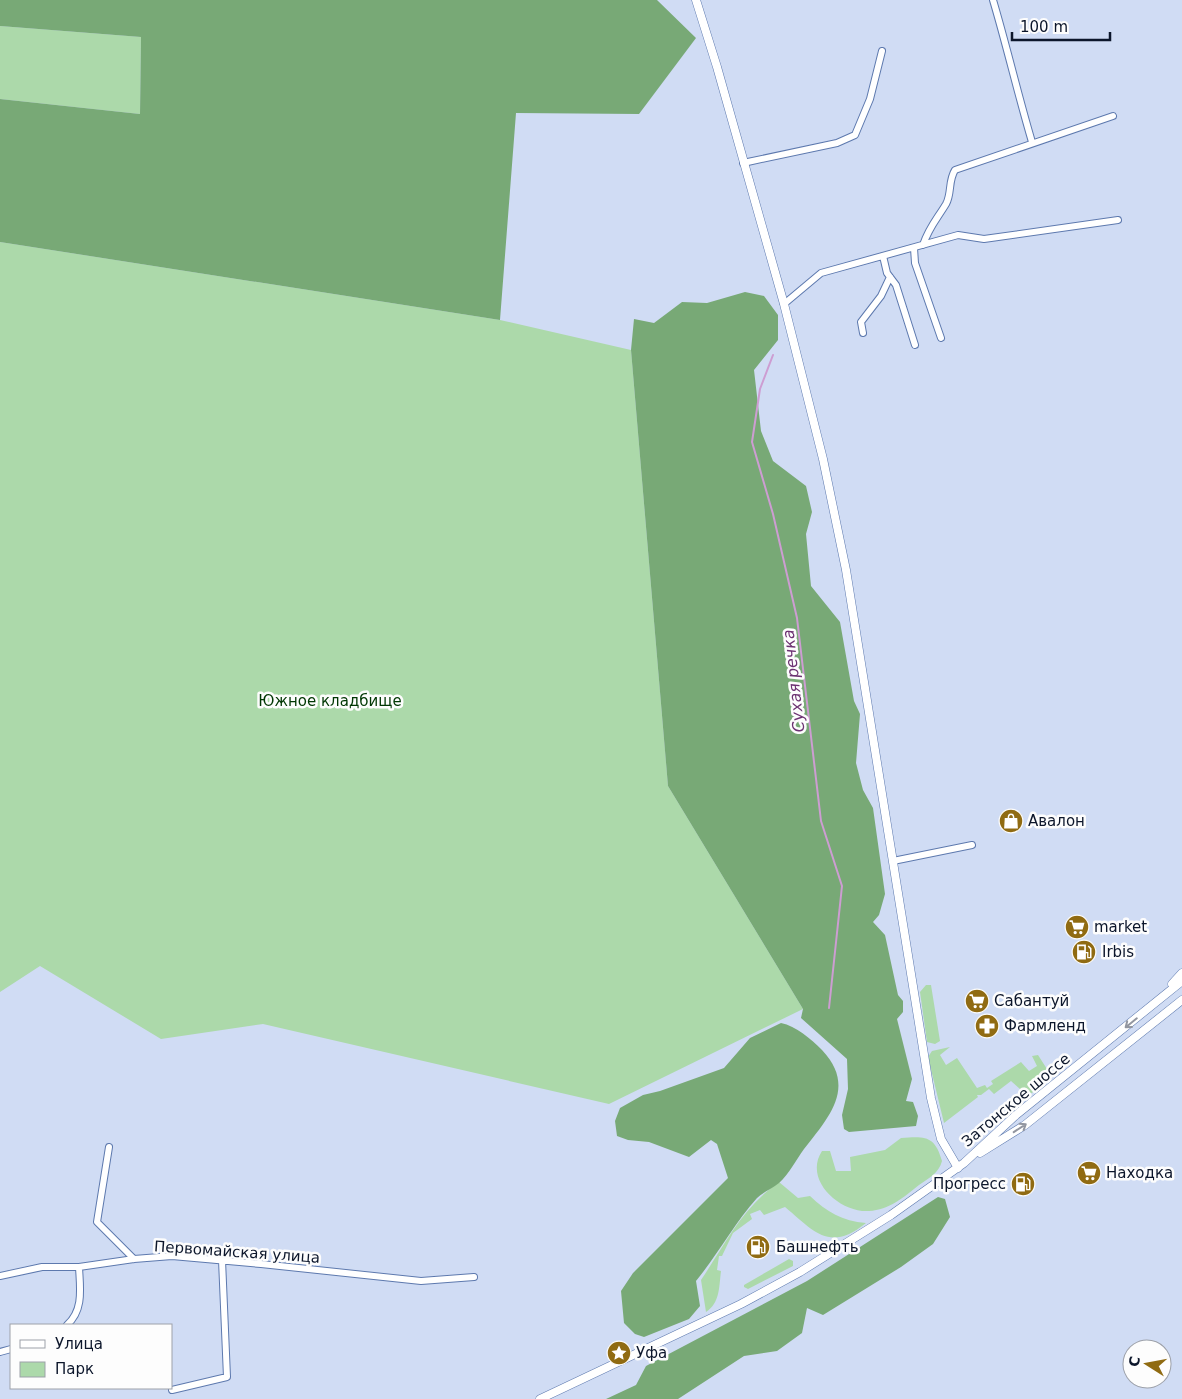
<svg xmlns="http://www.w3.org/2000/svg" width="1182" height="1399" viewBox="0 0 1182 1399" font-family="'DejaVu Sans',sans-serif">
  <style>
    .green { fill: #acd9aa }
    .forest { fill: #78a976 }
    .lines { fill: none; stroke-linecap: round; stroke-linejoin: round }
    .stream { stroke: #cd9dd2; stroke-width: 2 }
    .minor-casing { stroke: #5d79ae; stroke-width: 8 }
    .major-casing { stroke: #5d79ae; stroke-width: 9 }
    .minor { stroke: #fff; stroke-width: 6 }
    .major { stroke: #fff; stroke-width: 8 }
    .oneway { stroke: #9296a0 }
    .labels { text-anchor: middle; stroke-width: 5; stroke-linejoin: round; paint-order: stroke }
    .park-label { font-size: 15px; fill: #003703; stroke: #fdfdfd }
    .poi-label { font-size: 15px; fill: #0c162b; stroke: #fdfdfd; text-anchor: start }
    .street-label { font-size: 15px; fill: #0c162b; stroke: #fdfdfd }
    .water-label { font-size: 16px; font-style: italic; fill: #6c3272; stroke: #fdfdfd }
  </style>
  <rect width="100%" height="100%" fill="#d0dcf4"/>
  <path class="green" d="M0,26L141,37L140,114L0,99Z
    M0,242L500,320L631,350L668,786L803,1009L609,1104L263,1024L161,1039L40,966L0,992Z
    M926,985H931L940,1041L935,1044L927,1042L920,992Z
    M950,1047L940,1055L946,1065L957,1058L977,1088L985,1085L987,1088L993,1084L991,1081L1021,1062L1029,1071L1037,1066L1032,1056L1038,1055L1047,1069V1081L1028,1096L1011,1081L994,1094L989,1089L981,1095H977L978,1097L944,1123L928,1057L932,1051Z
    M901,1138C926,1136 935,1136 942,1161C939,1173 929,1178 919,1185C904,1197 889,1210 869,1211C840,1213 803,1180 822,1151H830L836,1171H851L850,1157L885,1150Z
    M779,1182L798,1198L810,1196C827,1212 842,1221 866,1223C829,1253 814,1231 785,1207L764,1215L760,1210L750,1214L752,1219L733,1233L722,1256H719L717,1270L721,1271C719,1287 720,1303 706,1312L701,1280C726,1243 741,1209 779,1182Z
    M789,1259L793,1261V1266L748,1289L744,1287V1285Z"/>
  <path class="forest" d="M0,0H657L696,38L639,114L516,113L500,320L0,242V99L140,114L141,37L0,26Z
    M745,292L764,296L778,315V340L754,370L761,431L773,461L806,486L812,512L806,534L811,586L840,622L854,701L860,714L856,763L863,790L873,808L885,894L879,915L873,922L885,935L898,995L903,1001V1012L897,1019L912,1079L906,1101L913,1102L918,1116L916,1126L849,1132L844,1129L842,1115L848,1089L847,1059L801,1018L803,1009L668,786L631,350L634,319L654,323L682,302L707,303Z
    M781,1023C796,1026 811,1039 822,1050C857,1087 829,1117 804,1149C796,1160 789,1174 779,1183C772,1189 763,1192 757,1198C734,1224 718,1254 696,1281L700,1306L689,1319L644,1337L635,1334L624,1323L621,1291L633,1273L728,1178L717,1144L711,1140L689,1157L649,1142L628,1140L617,1136L615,1121L620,1108L643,1095L660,1091L724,1068L750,1038Z
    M938,1197L945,1199L950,1217L933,1244L901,1267L823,1315L807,1308L802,1333L777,1351L744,1356L678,1399H606L636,1385L646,1366L807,1281Z"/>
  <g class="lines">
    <path class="stream" d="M773,355L760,389L752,442L773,514L797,618L821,821L842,886L829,1008"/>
    <g class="minor-casing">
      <path id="minor" d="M993,0C1007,47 1018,95 1032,142
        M743,163L837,143L855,135L870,99L882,51
        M923,245C929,227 937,219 946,204C952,193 948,181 955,170L1113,116
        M914,248L915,263L941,338
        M883,256L887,273L896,285L915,345
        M784,304L821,273L958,235L984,239L1118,220
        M863,333L861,322L881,296L890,277
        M893,861L972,845
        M109,1147L97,1222L134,1259
        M0,1276L42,1267H79L134,1259L172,1256L261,1264L421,1281L474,1277
        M67,1325C84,1310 80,1288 79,1267
        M0,1352L11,1349
        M172,1390L227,1377L222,1260"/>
    </g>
    <g class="major-casing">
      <path id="major" d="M696,0L717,67L784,304L823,459L846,570L931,1098L941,1139L958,1168
        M1172,984L1182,973
        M980,1153L1025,1125L1182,1000
        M540,1399L741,1304L800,1272L891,1215L964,1163L1016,1115L1182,981"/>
    </g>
    <use href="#minor" class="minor"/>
    <use href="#major" class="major"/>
  </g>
  <defs><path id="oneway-shaft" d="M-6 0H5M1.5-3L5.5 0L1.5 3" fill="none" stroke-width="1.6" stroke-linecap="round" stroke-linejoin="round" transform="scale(1.25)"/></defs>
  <g class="oneway">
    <use href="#oneway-shaft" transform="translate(1131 1023) rotate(141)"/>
    <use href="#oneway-shaft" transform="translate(1020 1128) rotate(-33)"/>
  </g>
  <defs>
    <g id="shop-disc" transform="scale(1.25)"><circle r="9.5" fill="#906b12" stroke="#fdfdfd"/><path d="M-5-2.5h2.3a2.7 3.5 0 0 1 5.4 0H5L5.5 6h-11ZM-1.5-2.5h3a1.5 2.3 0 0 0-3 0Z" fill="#fff"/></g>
    <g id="supermarket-disc" transform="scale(1.25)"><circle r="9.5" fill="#906b12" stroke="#fdfdfd"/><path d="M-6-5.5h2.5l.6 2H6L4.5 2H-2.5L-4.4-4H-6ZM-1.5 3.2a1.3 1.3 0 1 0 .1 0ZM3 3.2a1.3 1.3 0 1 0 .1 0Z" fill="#fff"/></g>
    <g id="fuel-disc" transform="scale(1.25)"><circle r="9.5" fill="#906b12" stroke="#fdfdfd"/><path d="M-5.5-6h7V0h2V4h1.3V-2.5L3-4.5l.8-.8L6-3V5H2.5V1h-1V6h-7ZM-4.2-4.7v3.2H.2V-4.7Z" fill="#fff"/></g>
    <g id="pharmacy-disc" transform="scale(1.25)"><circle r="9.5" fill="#906b12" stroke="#fdfdfd"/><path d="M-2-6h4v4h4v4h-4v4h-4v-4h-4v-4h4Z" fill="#fff"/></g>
    <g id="sight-disc" transform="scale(1.25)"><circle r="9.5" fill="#906b12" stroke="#fdfdfd"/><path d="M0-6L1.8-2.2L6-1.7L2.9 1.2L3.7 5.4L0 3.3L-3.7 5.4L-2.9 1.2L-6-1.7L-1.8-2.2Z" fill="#fff"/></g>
  </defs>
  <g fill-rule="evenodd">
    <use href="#shop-disc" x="1011" y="821"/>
    <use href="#supermarket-disc" x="1077" y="927"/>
    <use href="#fuel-disc" x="1084" y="952"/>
    <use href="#supermarket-disc" x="977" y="1001"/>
    <use href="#pharmacy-disc" x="987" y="1026"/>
    <use href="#supermarket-disc" x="1089" y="1173"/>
    <use href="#fuel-disc" x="1023" y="1184"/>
    <use href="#fuel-disc" x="758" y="1247"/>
    <use href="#sight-disc" x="619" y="1353"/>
  </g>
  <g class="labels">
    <g class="park-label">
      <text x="330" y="706">Южное кладбище</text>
    </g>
    <g class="poi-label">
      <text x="1028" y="826">Авалон</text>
      <text x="1094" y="932">market</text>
      <text x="1102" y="957">Irbis</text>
      <text x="994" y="1006">Сабантуй</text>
      <text x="1004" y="1031">Фармленд</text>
      <text x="1106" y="1178">Находка</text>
      <text x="1006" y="1189" text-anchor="end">Прогресс</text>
      <text x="776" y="1252">Башнефть</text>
      <text x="636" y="1358">Уфа</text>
    </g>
    <g class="street-label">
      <text transform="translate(1016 1100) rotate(-40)" y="5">Затонское шоссе</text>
      <text transform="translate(237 1252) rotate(4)" y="5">Первомайская улица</text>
    </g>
    <g class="water-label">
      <text transform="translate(793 681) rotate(-96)" y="6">Сухая речка</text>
    </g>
  </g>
  <rect x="10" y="1324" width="162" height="65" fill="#fdfdfd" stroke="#9da1a9"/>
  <rect x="20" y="1340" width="25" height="8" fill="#ffffff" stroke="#9da1a9"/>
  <text x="55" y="1349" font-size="15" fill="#0c162b">Улица</text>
  <rect x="20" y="1362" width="25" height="15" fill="#acd9aa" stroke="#9da1a9"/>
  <text x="55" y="1374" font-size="15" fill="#0c162b">Парк</text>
  <g transform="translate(1147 1364) rotate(281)"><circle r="24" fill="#fdfdfd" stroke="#9da1a9"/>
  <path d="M0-4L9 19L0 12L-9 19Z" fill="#906b12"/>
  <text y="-8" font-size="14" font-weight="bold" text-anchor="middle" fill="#0c162b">С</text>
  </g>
  <path d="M1012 32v8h98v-8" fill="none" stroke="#0c162b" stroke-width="2.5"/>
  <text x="1020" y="32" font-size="15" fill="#0c162b" stroke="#fdfdfd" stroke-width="4" paint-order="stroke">100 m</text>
</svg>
